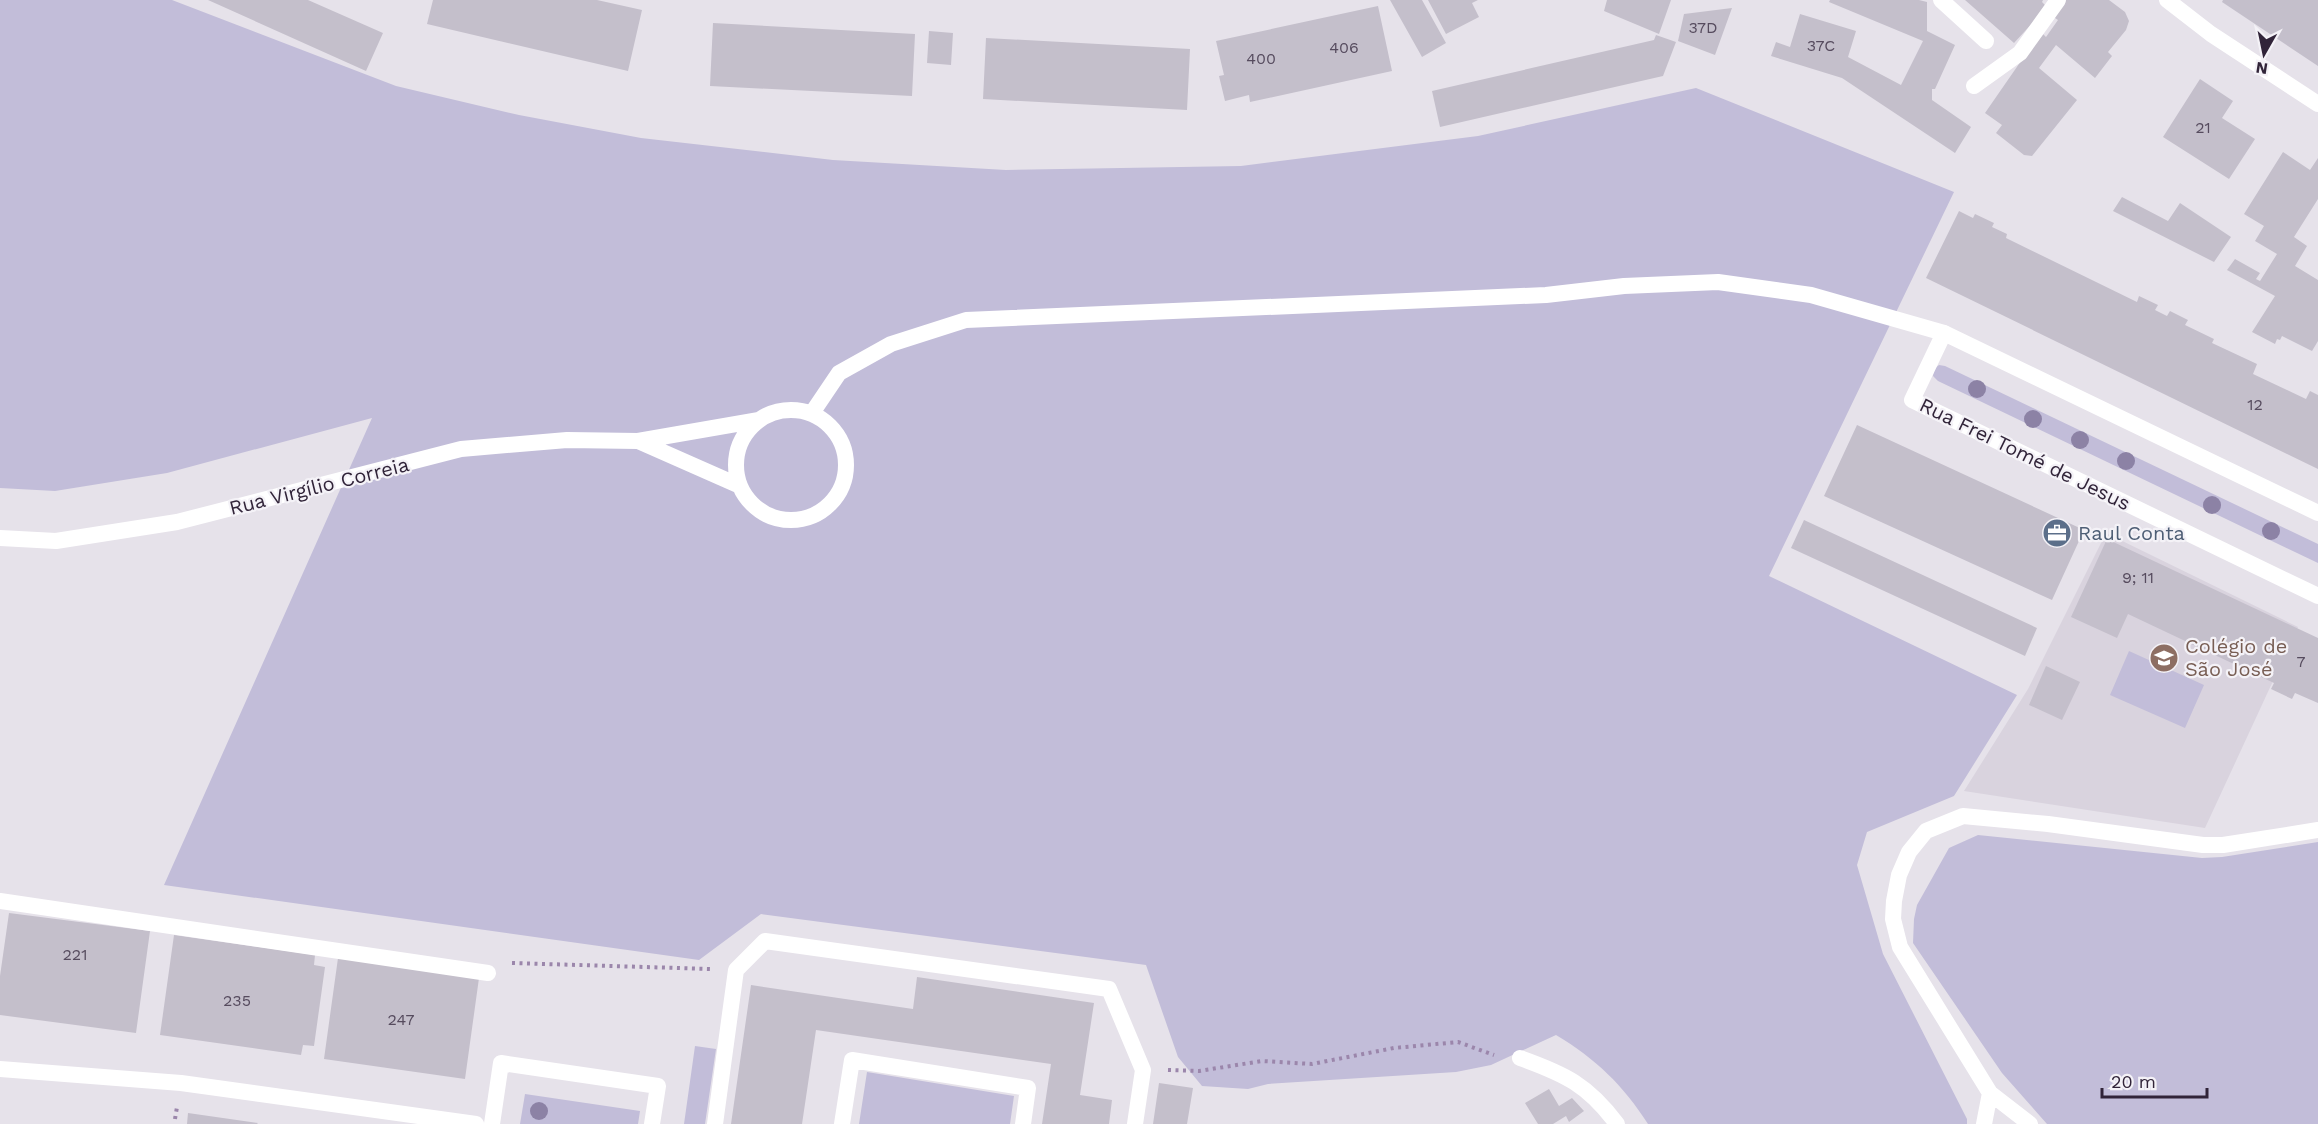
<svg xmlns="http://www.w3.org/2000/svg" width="2318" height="1124" viewBox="0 0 2318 1124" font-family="'Work Sans',sans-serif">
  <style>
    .built { fill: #d9d3de }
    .green { fill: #c2bdd9 }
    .building { fill: #c4bfcb }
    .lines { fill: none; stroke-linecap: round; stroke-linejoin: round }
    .path { stroke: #9b86ab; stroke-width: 4; stroke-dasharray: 3 4.5; stroke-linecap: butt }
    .service { stroke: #fff; stroke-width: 16 }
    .minor { stroke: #fff; stroke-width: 16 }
    .tertiary { stroke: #fff; stroke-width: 16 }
    .tree { fill: #8c82a5 }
    .labels { text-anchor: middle; stroke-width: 4.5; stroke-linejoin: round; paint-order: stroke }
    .number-label { font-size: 16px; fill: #564b5e }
    .street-label { font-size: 20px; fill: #312439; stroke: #f4f2f7 }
    .service-label { font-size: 20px; fill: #4e5e75; stroke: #f4f2f7; text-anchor: start }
    .education-label { font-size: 20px; fill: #785e54; stroke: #f4f2f7; text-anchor: start }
  </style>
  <rect width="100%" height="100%" fill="#e6e2ea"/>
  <path class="built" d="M2106,533L2298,627L2205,828L1964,791L2028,689Z"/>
  <path class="green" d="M0,0H172L396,86L519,115L641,138L833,160L1006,170L1241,166L1478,136L1696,88L1954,192L1769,576L2017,695L1954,796L1867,832L1857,865L1883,954L1967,1119V1124H1648C1623,1085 1596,1059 1556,1035L1491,1065L1456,1072L1268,1084L1248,1089L1202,1086L1178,1057L1146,965L761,914L699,960L164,885L372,418L167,473L55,491L0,488Z
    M1939,365L1945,366L2318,544V563L1938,381L1933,376L1934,369Z
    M2129,651L2204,685L2185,728L2110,695Z
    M1978,835L2202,858L2222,857L2318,842V1124H2047L2002,1073L1913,943L1914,919L1917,905L1949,848Z
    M695,1046L716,1049L705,1124H684Z
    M867,1072L1014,1096L1010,1124H859Z
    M525,1094L640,1111L638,1124H520Z"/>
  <path class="building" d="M208,0H308L383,33L366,71Z
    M433,0H597L642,10L628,71L427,24Z
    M1390,0H1422L1446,43L1422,57Z
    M1428,0H1478L1472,3L1479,17L1446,34Z
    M1607,0H1671L1659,34L1604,11Z
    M1830,0H1919L1927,2V31L1955,45L1935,89H1932V100L1971,127L1955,153L1842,78L1771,56L1776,42L1790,47L1800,14L1856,31L1848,57L1901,85L1923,41L1829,2Z
    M1965,0H2043L2042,2L2047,7L2014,43Z
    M2063,0H2109L2125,12L2129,21L2126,30L2108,52L2112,56L2095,78L2056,45L2039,68L2077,100L2032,156L2024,155L1996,133L2002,125L1985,113L2041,32L2046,37L2058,20L2052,16Z
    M2223,0H2318V66L2222,2Z
    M1378,6L1392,71L1250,102L1249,95L1225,101L1219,76L1224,75L1216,41Z
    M1732,8L1715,55L1678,41L1684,14Z
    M713,23L915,34L912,96L710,86Z
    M929,31L953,33L951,65L927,63Z
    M1656,35L1676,42L1663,76L1440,127L1432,91L1654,40Z
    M986,38L1190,49L1187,110L983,99Z
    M2200,79L2233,101L2222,118L2255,139L2229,179L2163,137Z
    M2283,152L2310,170L2318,158V199L2294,237L2307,246L2295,266L2318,280V341L2312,351L2282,336L2280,340L2277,339L2275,344L2252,332L2275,296L2227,270L2235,259L2260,273L2256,279L2260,281L2277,254L2255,241L2264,226L2244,214Z
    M2122,197L2168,221L2180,203L2231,237L2214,262L2113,211Z
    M1959,211L1973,218L1975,214L1994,223L1992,227L2007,234L2006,238L2137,302L2139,296L2158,305L2155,310L2167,316L2170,311L2188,320L2185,325L2214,339L2212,343L2257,364L2253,374L2306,399L2310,391L2318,395V469L1926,278Z
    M1857,425L2084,530L2052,600L1824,496Z
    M1804,520L2037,628L2025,656L1791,548Z
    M2107,539L2318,638V703L2295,693L2292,699L2271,689L2274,683L2128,614L2117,638L2071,617Z
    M2046,666L2080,682L2062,720L2029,705Z
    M9,913L150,931L136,1033L0,1015V976Z
    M174,935L315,955L314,965L325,967L314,1046L303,1045L301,1055L160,1035Z
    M338,958L479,978L465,1079L324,1059Z
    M917,977L1094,1003L1080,1095L1112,1100L1109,1124H1042L1051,1064L816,1030L802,1124H731L751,985L913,1009Z
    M1159,1083L1193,1088L1187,1124H1153Z
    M1549,1089L1559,1106L1572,1098L1584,1111L1569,1122L1566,1116L1553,1124H1538L1525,1103Z
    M188,1113L258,1123L257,1124H187Z"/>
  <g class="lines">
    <path class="path" d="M512,963L711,969
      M1168,1070L1199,1071L1262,1061L1312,1064L1394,1048L1458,1042L1494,1055
      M175,1119L177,1107"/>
    <path class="service" d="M1941,0L1986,41
      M1974,86L2020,53L2058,0
      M812,413L839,373L891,344L966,320L1546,295L1624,286L1718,282L1811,295L1944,333
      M0,901L488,973
      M715,1124L736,970L765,941L1109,989L1143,1070L1135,1124"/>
    <path class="minor" d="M736 465a55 55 0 1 1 110 0a55 55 0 1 1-110 0Z
      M638,441L740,486
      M2318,513L1944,333L1912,400L2318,596
      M0,538L56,541L177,522L461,449L567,440L638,441L759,420
      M1520,1058C1565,1074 1588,1085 1617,1124
      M0,1069L181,1083L476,1124
      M1990,1093L2030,1124
      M492,1124L501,1063L658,1086L652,1124
      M842,1124L852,1060L1028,1088L1023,1124
      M1984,1124L1990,1093L1900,947L1893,919L1894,901L1899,875L1909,852L1926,831L1963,816L2048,824L2203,845H2223L2318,830"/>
    <path class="tertiary" d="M2167,0L2211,34L2318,104"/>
  </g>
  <g class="tree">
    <circle cx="1977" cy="389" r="9"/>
    <circle cx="2033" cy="419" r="9"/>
    <circle cx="2080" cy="440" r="9"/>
    <circle cx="2126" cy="461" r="9"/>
    <circle cx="2212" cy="505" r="9"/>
    <circle cx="2271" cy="531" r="9"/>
    <circle cx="539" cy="1111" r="9"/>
  </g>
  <defs>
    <g id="office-disc" transform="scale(1.5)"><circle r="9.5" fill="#5c6f8a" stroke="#f4f2f7"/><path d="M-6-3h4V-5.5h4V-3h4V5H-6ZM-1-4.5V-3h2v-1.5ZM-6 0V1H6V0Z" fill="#fff"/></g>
    <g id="school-disc" transform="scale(1.5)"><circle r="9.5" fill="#8d6e63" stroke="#f4f2f7"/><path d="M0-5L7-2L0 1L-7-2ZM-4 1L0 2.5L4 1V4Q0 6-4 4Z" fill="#fff"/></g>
  </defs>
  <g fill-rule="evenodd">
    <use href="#office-disc" x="2057" y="533"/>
    <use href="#school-disc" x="2164" y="658"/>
  </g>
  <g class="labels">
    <g class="number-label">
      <text x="1703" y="33">37D</text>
      <text x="1821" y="51">37C</text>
      <text x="1344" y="53">406</text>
      <text x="1261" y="64">400</text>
      <text x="2203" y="133">21</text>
      <text x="2255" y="410">12</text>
      <text x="2138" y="583">9; 11</text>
      <text x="2301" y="667">7</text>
      <text x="75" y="960">221</text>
      <text x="237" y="1006">235</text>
      <text x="401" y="1025">247</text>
    </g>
    <g class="street-label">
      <text transform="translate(2025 454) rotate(26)" y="7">Rua Frei Tomé de Jesus</text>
      <text transform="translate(319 486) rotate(-14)" y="7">Rua Virgílio Correia</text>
    </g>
    <g class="service-label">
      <text x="2078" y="540">Raul Conta</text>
    </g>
    <g class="education-label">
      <text x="2185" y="653">Colégio de<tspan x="2185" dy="23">São José</tspan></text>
    </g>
  </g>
  <g transform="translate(2264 54) rotate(189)" stroke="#f4f2f7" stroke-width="4.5" paint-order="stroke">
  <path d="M0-4.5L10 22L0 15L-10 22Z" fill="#312439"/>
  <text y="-9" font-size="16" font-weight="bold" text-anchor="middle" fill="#312439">N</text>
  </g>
  <path d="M2102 1088v9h105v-9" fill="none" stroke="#312439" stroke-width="3"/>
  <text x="2111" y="1088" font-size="18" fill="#312439" stroke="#f4f2f7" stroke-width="4.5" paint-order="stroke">20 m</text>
</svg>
